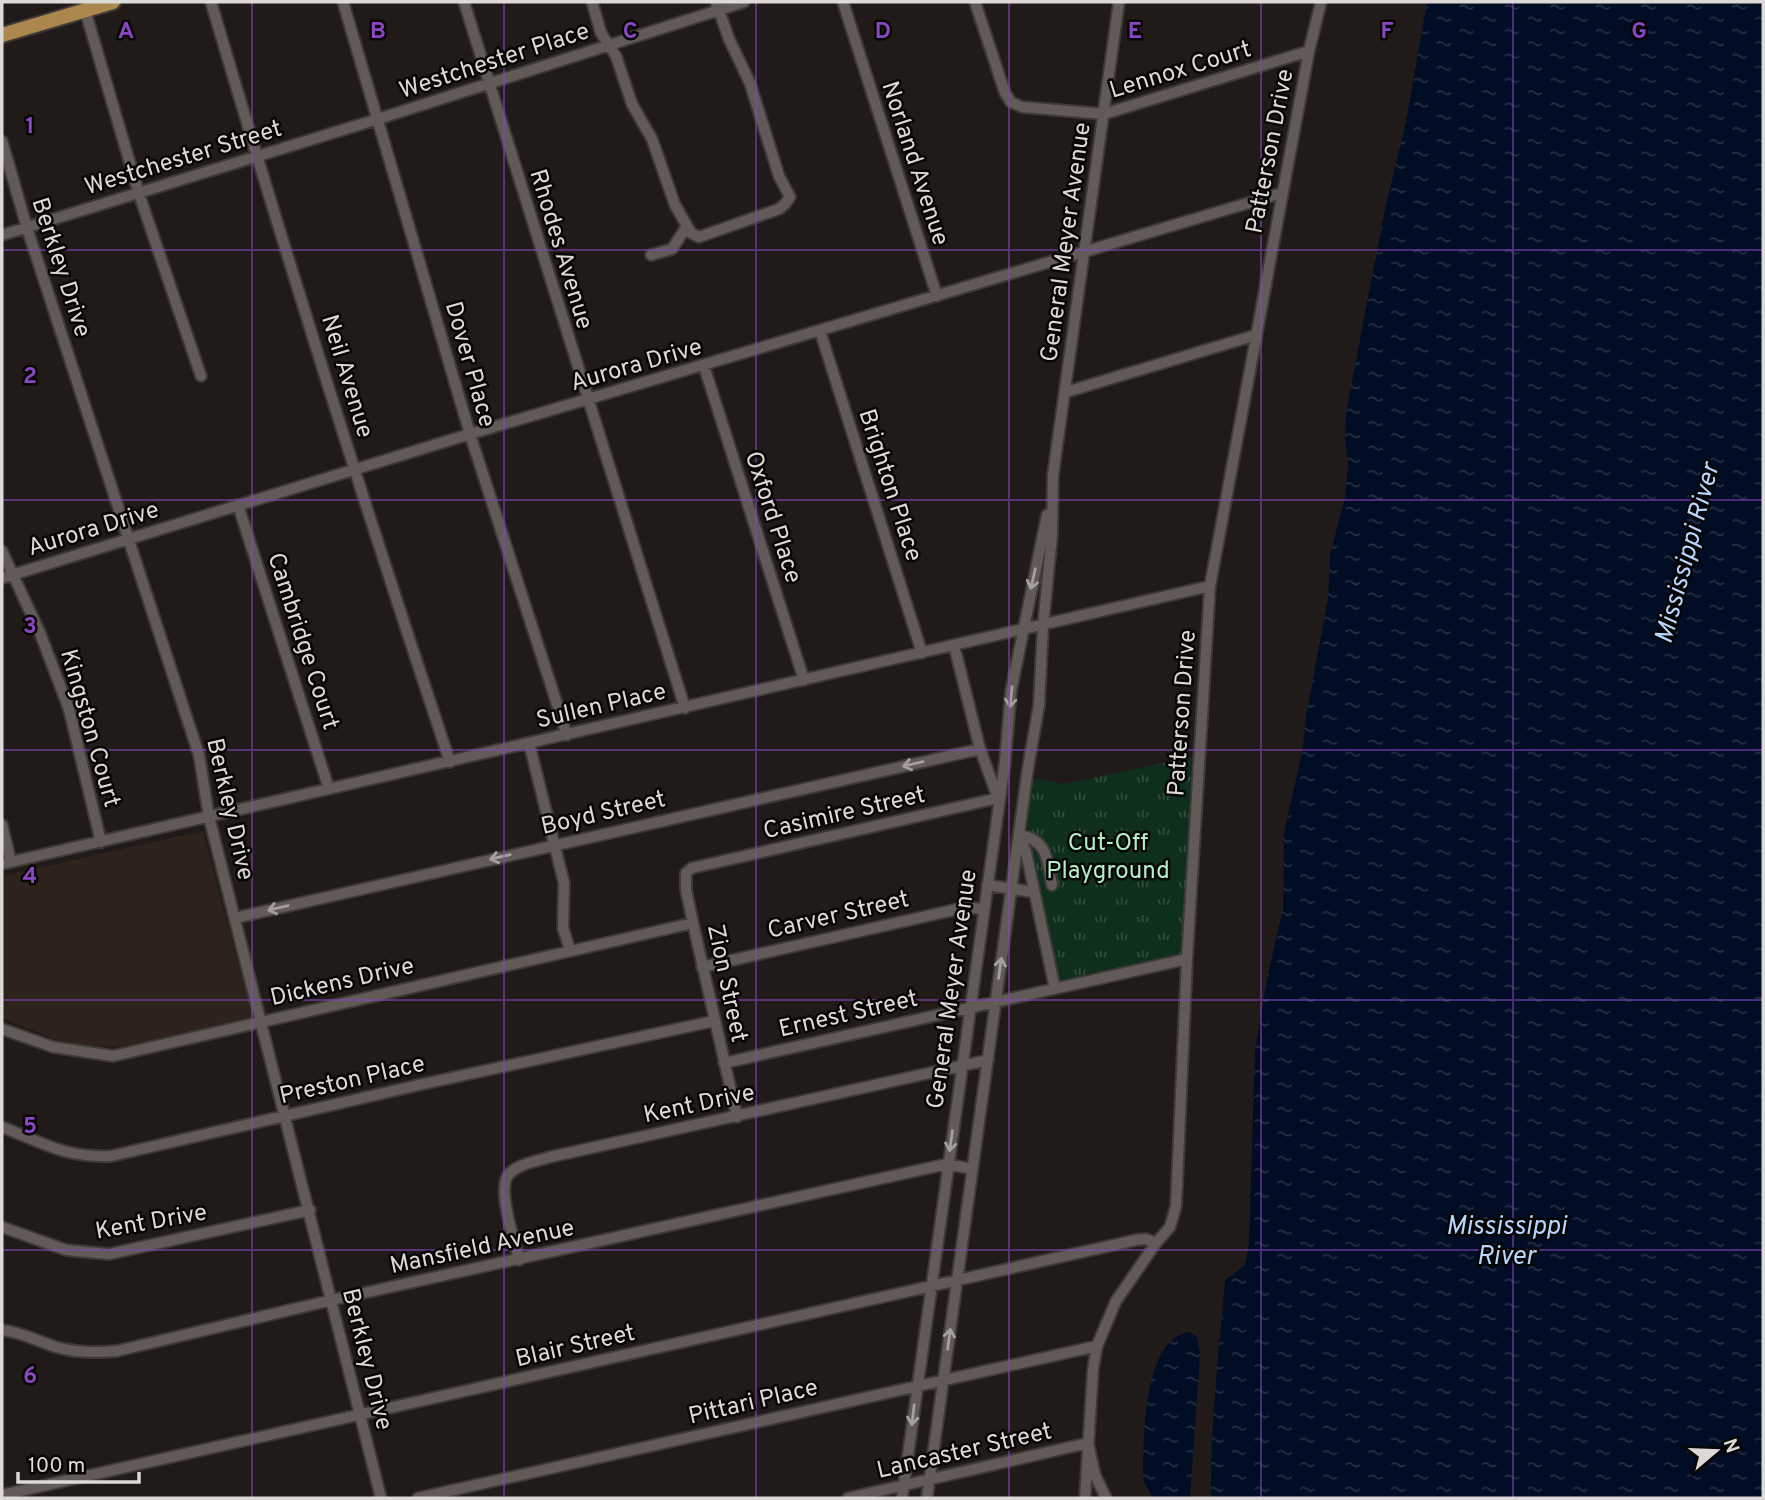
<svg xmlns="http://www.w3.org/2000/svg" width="1765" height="1500" viewBox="0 0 1765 1500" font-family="Overpass,sans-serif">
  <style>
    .built { fill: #2d221c }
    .park { fill: url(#park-tufts) }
    .water { fill: url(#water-ripples) }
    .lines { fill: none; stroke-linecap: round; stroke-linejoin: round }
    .minor-casing { stroke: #3d3937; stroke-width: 14 }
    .major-casing { stroke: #3d3937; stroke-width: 18 }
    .minor { stroke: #615a57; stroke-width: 10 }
    .major { stroke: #ab864d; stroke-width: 14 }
    .oneway { stroke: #a5a09d }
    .grid { fill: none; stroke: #8a46c3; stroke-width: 2; stroke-opacity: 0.55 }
    .labels { text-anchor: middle; stroke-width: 5; stroke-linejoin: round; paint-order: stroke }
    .street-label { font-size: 24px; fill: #ddd9d7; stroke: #080605 }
    .park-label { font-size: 24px; fill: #b2eec6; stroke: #080605 }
    .water-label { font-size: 26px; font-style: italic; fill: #b7d5ff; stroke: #080605 }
    .grid-label { font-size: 23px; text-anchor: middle; font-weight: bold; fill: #8a46c3; stroke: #080605; stroke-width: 5; stroke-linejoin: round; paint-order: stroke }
  </style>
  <defs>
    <pattern id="park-tufts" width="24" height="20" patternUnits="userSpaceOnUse" patternTransform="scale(1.75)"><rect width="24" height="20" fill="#0e2f1c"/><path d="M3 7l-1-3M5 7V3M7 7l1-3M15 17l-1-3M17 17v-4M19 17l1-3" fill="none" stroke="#314d3c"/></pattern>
    <pattern id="water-ripples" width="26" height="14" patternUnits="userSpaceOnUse" patternTransform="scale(1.75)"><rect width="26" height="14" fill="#010d24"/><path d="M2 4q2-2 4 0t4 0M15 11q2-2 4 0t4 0" fill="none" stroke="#263043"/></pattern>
  </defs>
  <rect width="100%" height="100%" fill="#201b18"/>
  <path class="built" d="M203,831L253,1020L119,1047L88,1046L54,1039L2,1018V876Z"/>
  <path class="park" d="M1192,757L1182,957L1057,985L1026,842L1032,778L1064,784Z"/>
  <path class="water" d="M1427,2H1763V1498H1211C1210,1425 1219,1353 1225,1280L1245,1265L1249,1243L1255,1051L1268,974L1283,909L1284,833L1303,748L1306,716L1328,599L1330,555L1345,497L1348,466L1345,436L1346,413L1385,209L1406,122Z
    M1189,1332L1197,1337L1200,1355L1190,1498H1153L1144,1482L1143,1473C1144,1437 1143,1339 1189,1332Z"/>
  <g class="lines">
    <g class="minor-casing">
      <path id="minor" d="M211,2C286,256 366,510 450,762
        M343,2L470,434L567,735
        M464,2L685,708
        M592,2L601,33L616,56L632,104L652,139L675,205L691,233L699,237L779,209L785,204L790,197L779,176L750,83L729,39L716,2
        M843,2L937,296
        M975,2L1005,93L1011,102L1022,107L1104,114L1309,51
        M85,10L139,194L201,376
        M2,141L27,228L199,755L209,817L381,1498
        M2,235L378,119L744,2
        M651,255L672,249L687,226
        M820,331L922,653
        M704,366L804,680
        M1066,392L1256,335
        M238,505L329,789
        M2,551L40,633L69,709L101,842
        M2,578L470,434L1282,193
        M529,743L564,883L563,928L570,950
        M2,825L11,862
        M1019,835C1048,840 1047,859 1052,885
        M1020,837L1026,852L1055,989
        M2,864L1210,586
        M987,885L1033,892
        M235,918L980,749
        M702,967L967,907L982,909
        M2,1029L53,1047L113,1056L693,923
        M724,1063L1187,959
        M737,1117L693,923L686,890V873L692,868L998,798L980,749L954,645
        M2,1127C43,1143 66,1158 111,1156L423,1084L714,1021
        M2,1227L66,1250L109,1254L310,1210
        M519,1260C515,1241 496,1188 509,1174C518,1164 537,1161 550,1157L988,1060
        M2,1330C21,1332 37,1341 56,1347C76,1353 96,1353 117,1351L332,1300L947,1164L972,1169
        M2,1495L1136,1240L1146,1239L1156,1243
        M418,1498L1097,1346
        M848,1498L1088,1443L1095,1475L1106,1498
        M902,1498L1005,762L1011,691L1047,515
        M927,1498L1028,768L1039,705L1043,626L1052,535L1053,475L1119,2
        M1085,1498L1093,1369L1097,1346L1116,1301L1156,1243L1170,1227L1176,1206L1187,959L1210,586L1309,51L1321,2"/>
    </g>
    <g class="major-casing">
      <path id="major" d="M2,35L113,2"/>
    </g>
    <use href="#minor" class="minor"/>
    <use href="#major" class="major"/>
  </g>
  <defs><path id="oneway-shaft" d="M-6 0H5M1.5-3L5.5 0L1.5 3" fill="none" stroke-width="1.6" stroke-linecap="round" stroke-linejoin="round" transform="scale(1.75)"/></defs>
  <g class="oneway">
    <use href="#oneway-shaft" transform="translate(1033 579) rotate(103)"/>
    <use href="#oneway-shaft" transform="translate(1011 697) rotate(96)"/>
    <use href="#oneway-shaft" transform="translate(913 764) rotate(167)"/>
    <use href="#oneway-shaft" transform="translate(500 857) rotate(167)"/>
    <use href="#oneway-shaft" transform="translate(278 908) rotate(167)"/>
    <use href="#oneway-shaft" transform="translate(1000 968) rotate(-82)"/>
    <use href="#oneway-shaft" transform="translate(951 1141) rotate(98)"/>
    <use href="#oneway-shaft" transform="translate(949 1339) rotate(-82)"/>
    <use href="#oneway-shaft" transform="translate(913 1415) rotate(97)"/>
  </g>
  <path class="grid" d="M252,2V1498M504,2V1498M756,2V1498M1009,2V1498M1261,2V1498M1513,2V1498M2,250H1763M2,500H1763M2,750H1763M2,1000H1763M2,1250H1763"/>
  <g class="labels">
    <g class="street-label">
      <text transform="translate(494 60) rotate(-18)" y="8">Westchester Place</text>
      <text transform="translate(1180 69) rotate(-17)" y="8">Lennox Court</text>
      <text transform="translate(1269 151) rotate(-79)" y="8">Patterson Drive</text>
      <text transform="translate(183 157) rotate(-17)" y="8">Westchester Street</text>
      <text transform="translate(916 163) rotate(72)" y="8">Norland Avenue</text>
      <text transform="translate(1065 242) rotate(-82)" y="8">General Meyer Avenue</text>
      <text transform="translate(562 249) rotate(73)" y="8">Rhodes Avenue</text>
      <text transform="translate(62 267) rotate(72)" y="8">Berkley Drive</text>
      <text transform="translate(471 364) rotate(74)" y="8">Dover Place</text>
      <text transform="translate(636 364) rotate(-16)" y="8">Aurora Drive</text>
      <text transform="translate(348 376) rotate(73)" y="8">Neil Avenue</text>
      <text transform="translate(891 485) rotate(72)" y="8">Brighton Place</text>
      <text transform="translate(774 517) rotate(72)" y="8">Oxford Place</text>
      <text transform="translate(93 528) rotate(-17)" y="8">Aurora Drive</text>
      <text transform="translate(304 641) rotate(72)" y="8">Cambridge Court</text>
      <text transform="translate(601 705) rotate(-13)" y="8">Sullen Place</text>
      <text transform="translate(1181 713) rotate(-86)" y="8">Patterson Drive</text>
      <text transform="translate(91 728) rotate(74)" y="8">Kingston Court</text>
      <text transform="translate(231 809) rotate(77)" y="8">Berkley Drive</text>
      <text transform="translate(603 812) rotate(-13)" y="8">Boyd Street</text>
      <text transform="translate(844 812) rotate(-13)" y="8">Casimire Street</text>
      <text transform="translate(838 914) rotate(-13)" y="8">Carver Street</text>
      <text transform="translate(342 981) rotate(-13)" y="8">Dickens Drive</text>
      <text transform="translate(728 983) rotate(78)" y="8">Zion Street</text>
      <text transform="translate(951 989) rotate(-82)" y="8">General Meyer Avenue</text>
      <text transform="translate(848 1013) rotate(-13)" y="8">Ernest Street</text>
      <text transform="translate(352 1079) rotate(-13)" y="8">Preston Place</text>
      <text transform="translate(699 1103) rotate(-12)" y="8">Kent Drive</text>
      <text transform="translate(151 1221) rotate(-10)" y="8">Kent Drive</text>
      <text transform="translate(482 1246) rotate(-12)" y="8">Mansfield Avenue</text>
      <text transform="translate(575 1345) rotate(-13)" y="8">Blair Street</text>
      <text transform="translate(368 1359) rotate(76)" y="8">Berkley Drive</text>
      <text transform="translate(753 1401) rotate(-13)" y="8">Pittari Place</text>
      <text transform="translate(964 1450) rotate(-13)" y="8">Lancaster Street</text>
    </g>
    <g class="park-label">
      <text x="1108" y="850">Cut-Off<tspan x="1108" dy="28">Playground</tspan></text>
    </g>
    <g class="water-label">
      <text transform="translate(1686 553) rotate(-75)" y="9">Mississippi River</text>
      <text x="1506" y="1234">Mississippi<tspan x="1506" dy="30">River</tspan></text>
    </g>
  </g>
  <g class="grid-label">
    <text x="126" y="38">A</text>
    <text x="378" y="38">B</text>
    <text x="630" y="38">C</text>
    <text x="883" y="38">D</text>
    <text x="1135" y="38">E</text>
    <text x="1387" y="38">F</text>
    <text x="1639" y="38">G</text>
    <text x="30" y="133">1</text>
    <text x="30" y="383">2</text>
    <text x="30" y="633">3</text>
    <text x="30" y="883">4</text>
    <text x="30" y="1133">5</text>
    <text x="30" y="1383">6</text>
  </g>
  <rect width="1765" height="1500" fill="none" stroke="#ddd9d7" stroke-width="7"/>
  <g transform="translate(1716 1451) rotate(71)" stroke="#080605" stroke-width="5" paint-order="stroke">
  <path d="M0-5L12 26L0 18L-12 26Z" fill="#ddd9d7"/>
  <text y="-10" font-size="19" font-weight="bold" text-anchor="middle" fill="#ddd9d7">N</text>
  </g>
  <path d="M18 1472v10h121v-10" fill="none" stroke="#ddd9d7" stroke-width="3.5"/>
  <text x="28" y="1472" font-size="21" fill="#ddd9d7" stroke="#080605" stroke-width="5" paint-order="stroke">100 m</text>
</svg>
